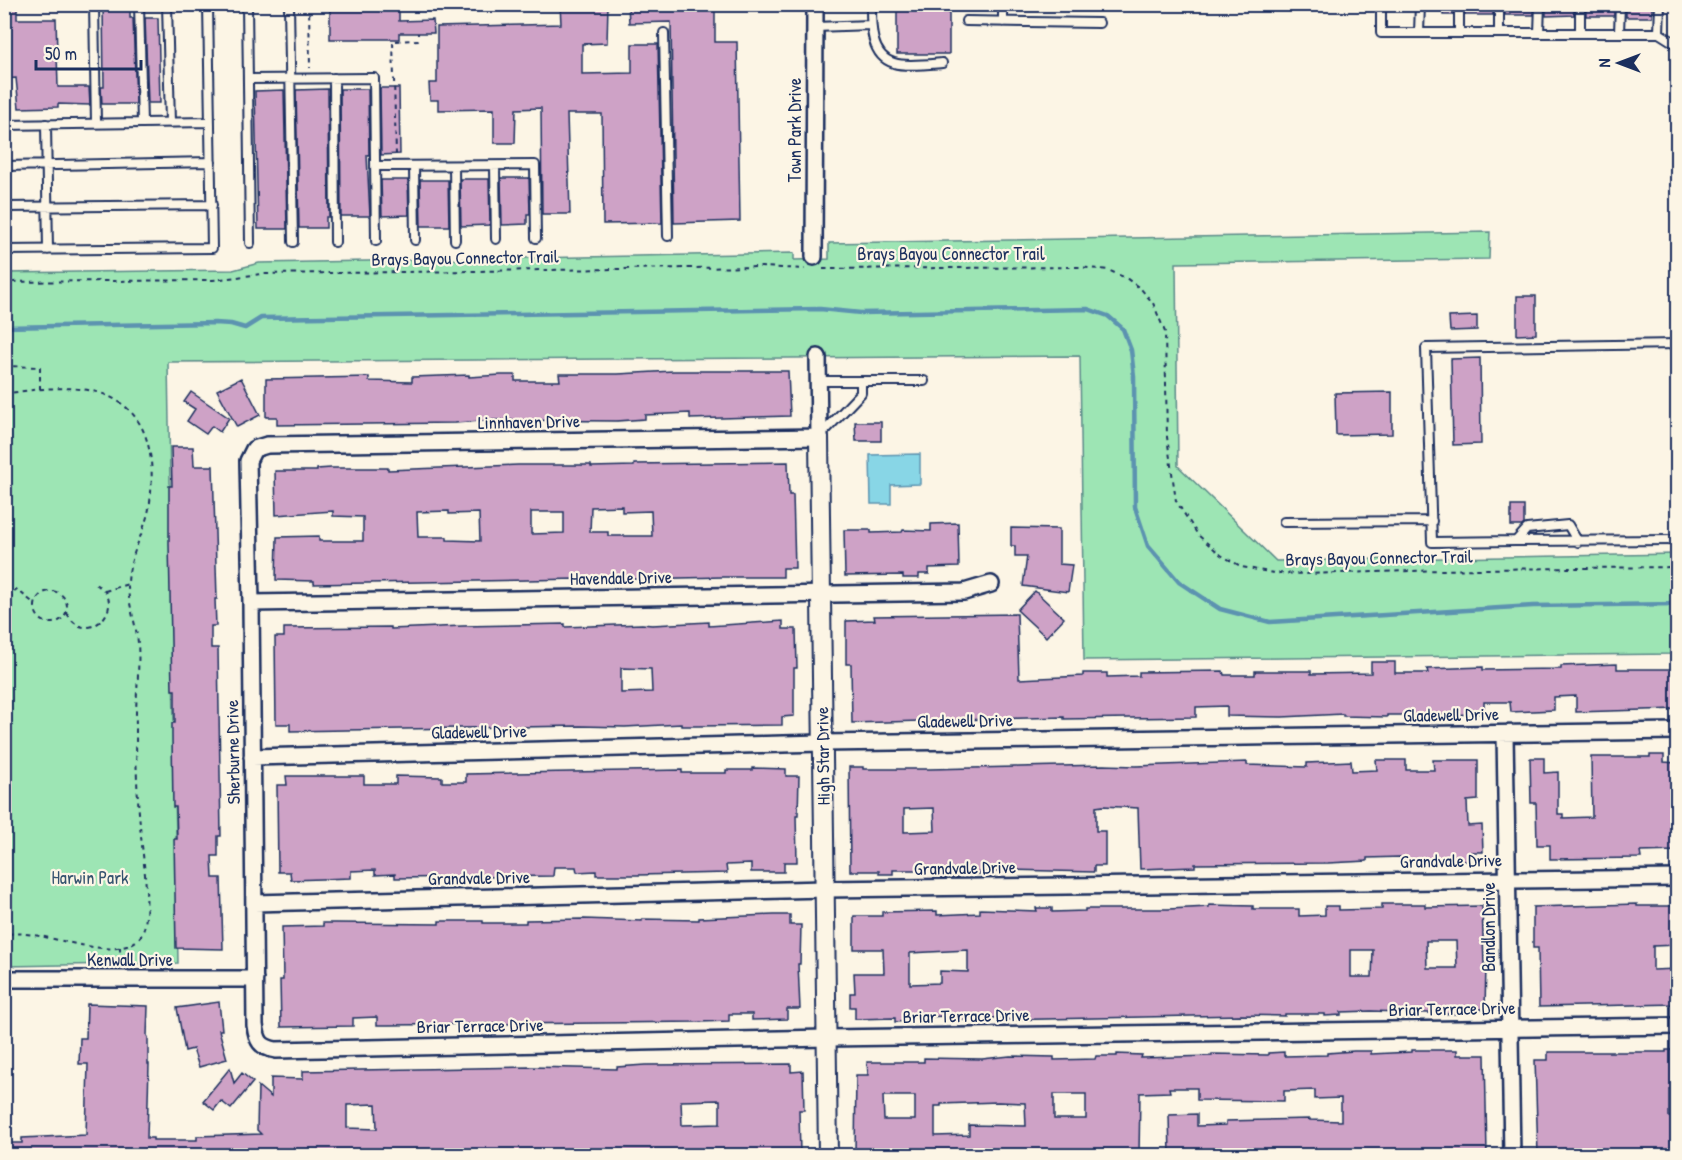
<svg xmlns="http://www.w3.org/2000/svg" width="1682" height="1160" viewBox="0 0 1682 1160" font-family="'Patrick Hand',sans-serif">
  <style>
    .green { fill: #9de5b4; stroke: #5c8a89; stroke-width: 1.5 }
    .water { fill: #88d6e6; stroke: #5c93b0; stroke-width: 1.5 }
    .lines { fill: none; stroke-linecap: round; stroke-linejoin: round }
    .stream { stroke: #5c93b0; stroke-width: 4.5 }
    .building { fill: #cea2c6; stroke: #1b2f5e; stroke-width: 1.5; fill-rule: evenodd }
    .service-casing { stroke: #1b2f5e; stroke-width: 12 }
    .minor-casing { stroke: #1b2f5e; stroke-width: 20 }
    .tertiary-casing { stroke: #1b2f5e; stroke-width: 22 }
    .path { stroke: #1b2f5e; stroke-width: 2; stroke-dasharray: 4.5 4.5; stroke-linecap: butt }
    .service { stroke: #fcf5e5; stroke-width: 8 }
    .minor { stroke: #fcf5e5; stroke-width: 15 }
    .tertiary { stroke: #fcf5e5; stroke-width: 18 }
    .labels { text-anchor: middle; stroke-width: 4.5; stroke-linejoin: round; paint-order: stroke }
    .street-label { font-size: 18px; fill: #1b2f5e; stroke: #fcf5e5 }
    .park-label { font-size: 18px; fill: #35536f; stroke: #fcf5e5 }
  </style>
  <rect width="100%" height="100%" fill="#fcf5e5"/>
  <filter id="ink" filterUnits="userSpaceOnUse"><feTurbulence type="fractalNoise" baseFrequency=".0167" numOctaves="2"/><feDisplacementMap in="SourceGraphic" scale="12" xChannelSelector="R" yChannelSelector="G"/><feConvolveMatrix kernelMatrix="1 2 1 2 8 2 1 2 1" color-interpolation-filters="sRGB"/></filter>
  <g filter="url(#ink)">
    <path class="green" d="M1490,232L1489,259L1176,263L1178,466L1276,561L1677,554V654L1084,660L1080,356L168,362L178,963L5,966L4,273L233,270L259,263L794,253V260L829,259V243Z"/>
    <path class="water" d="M920,454V484L891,485V504H871L870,455Z"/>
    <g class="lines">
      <path class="stream" d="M4,327L215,323L231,324L245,328L261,318L820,309L861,313L1088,309L1108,316L1123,329L1131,350L1134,376L1135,507L1148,546L1179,582L1220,609L1270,622L1533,606L1678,604"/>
    </g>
    <path class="building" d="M4,4H17V19H56L58,87H89L90,105L58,104V107L19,108L16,78L4,79Z
      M103,4H130V18H133L136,104H102L101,87H104Z
      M330,4H399V21L433,20L434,33H399V39H330Z
      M560,4H608L607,43L582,44V74L632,73V44H658L662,223L603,224L602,114H567L570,214H542L541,108L516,109L515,143H494V109L438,110V100H430L429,83H437V27L561,24Z
      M628,4H715V42H737L740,221L674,223L671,22L629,23Z
      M897,4H949V54H897Z
      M1443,4H1453V15H1443Z
      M1465,4H1493V15H1465Z
      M1505,4H1534V15H1505Z
      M1546,4H1574V15L1546,16Z
      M1586,4H1614V16H1586Z
      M1626,4H1652V17H1626Z
      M145,18H158L160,103H148Z
      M380,88H399L400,154L381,155Z
      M328,89L329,217H326V228H299L296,90Z
      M340,89H368L369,155H367L370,216H341Z
      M284,90L287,229H258L255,91Z
      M501,178H529L530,214H527V224L502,225Z
      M460,179H489L490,225L461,226Z
      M381,180H408L409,215L382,216Z
      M420,180H448L449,226H421Z
      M1517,296H1536V334L1517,335Z
      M1477,316V330L1450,331L1449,317Z
      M1480,358L1481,444L1453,445L1451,359Z
      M673,371H788L790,416L690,419V413L645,415V419L617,421L494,420L455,423L277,425V417H266V379L369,377V381L412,382V377L469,375V377L501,375H515V381H560L559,374H618Z
      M241,378L260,415L237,427L217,390Z
      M191,392L229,418L220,432L212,426L206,434L187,421L195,409L184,402Z
      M1392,392V434L1336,435L1335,393Z
      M855,422H881V441H856Z
      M171,447H193L194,466H213L217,599H215L216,626H211V648H218L221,836H218V856H212L213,878H221L223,949L176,948L174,839H177L176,807H173L172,736V723H175V690H172L169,544V486H172Z
      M788,462L789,495H793L795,568H783V577H723L593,580L578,581V579L314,584V581L276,580L277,537L319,536V541H363V517L333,516V511L276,515L275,471H317V469L331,468H388V470L518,465H591V467L634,466V464ZM622,506V512L651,511L652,536H608V532H590L591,507ZM449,511V514L479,513L480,541L447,540V537H418L417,512ZM531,512H564V533L531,534Z
      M1511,506H1524V524L1522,526H1511Z
      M958,523L959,567L929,568V574H919V578H903V575L845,576L844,530H871V533L902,532L903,530L931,531V524Z
      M1011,528L1059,529V564L1072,565L1068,592L1023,586L1027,556H1015V546H1011Z
      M1035,591L1064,618L1046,637L1017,610Z
      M1017,614L1019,679L1083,676V673H1107V677L1139,676V672L1223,671L1224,675H1255V671H1311V674L1371,673V662H1395V673H1428L1427,669L1483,667V670L1561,669V666L1617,664V669H1676L1677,709L1576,712V696L1554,697V710L1511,712L1510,702H1484V713L1454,715H1387V717L1343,716V714L1282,717L1227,716V706L1196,707V717L1064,719V717L852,723L851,664H846V621L875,620L874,616Z
      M783,621V629H796L797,668H794V716L782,717V725L696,726H681V724L625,727L580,726L290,731V724H276L275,637H284V628L391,627V629L463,626L565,624V627L642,624L652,625L709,622V626ZM621,668L651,669L652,692L621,693Z
      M1650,755H1664V762L1677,763V851L1640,852L1641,858L1550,859V845H1537L1536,803H1531L1530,758H1544V773L1558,772V814H1563V818L1592,817L1591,757H1650Z
      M1376,760H1406V770H1434L1433,760H1478V800L1467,801L1468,826L1482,825L1483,852H1471V861H1457V860L1400,861V857L1367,858V861L1328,863L1195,864V867L1140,869L1138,808L1103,806L1096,807V831H1105V866H1094V872L1008,870V872H980V874H965V872H936V870H893V874H879V871H850L849,767H863V769H930L1103,765L1136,766L1247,762V765L1307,767V763L1351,761L1352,771L1377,770ZM934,808L935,831L904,832V809Z
      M752,768L786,769V776H799L798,815H796L797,862H784V872H751V864L726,865L727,873L638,875H596V871L577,872L576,867H554L553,876L395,878V874L375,875V870L351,871V878L291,880L290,872H278L277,785H287L286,776H364V784H396V776L442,777V782H466V774L682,770V773H726V770H752Z
      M1382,904H1425V907L1482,906L1484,964H1486L1485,1009H1457V1014L1371,1011L1341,1012V1015L1325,1016V1014H1285V1016L1240,1015L1000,1020V1018L967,1017V1020H952L953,1016L911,1017V1021L895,1022V1018L855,1019V1007H850V993H855L854,973H884L883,949H854V916H882V912L937,911V915L980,913V909L1037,911L1036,908H1052V912L1085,911V909H1168L1209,907V905L1253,906V909H1299V916L1325,915V906H1339V910L1382,909ZM1426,941H1456L1457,968H1427ZM968,950V972L940,971V983L910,984V953ZM1351,950H1373L1372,977H1351Z
      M1637,904V906H1677V945L1653,946V970L1677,969V1004L1539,1007L1538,948H1533V907Z
      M774,915H790V925H801L800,964H798L800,1009H787V1019L752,1020V1014H729V1021L699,1022L388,1025H377V1017L353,1018V1026L281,1027L280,980H283L282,927L323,926V923H336L439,924V921H483V923H526V920L584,919L642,921V919L699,920V918Z
      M219,1002L222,1030H219L227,1059L199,1067L193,1049L185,1051L177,1008Z
      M87,1004L148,1006L147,1036L148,1037V1064H149L147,1138H153V1140H197V1136L261,1134L257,1130L258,1086L271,1097V1078L303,1079V1071L531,1067L617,1069V1067L645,1065L791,1064V1072L803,1071L804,1110H799L800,1155H4V1143H22V1138L86,1135L88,1064H79L80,1038H86ZM720,1100V1124L682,1125L681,1101ZM376,1104L377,1129L347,1128V1105Z
      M1412,1050H1457V1055H1485L1487,1155H1170L1169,1115L1197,1114V1126L1226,1125V1121L1310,1119V1120L1341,1121V1098L1315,1099V1090L1284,1091V1101L1197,1100V1088H1169L1170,1092L1140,1093L1139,1155H855L856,1075H868L867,1062H924V1058L982,1059L1010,1056L1054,1057V1060L1095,1059L1096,1056H1117V1054L1142,1055L1141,1058L1212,1056V1054L1268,1055V1053L1284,1052V1056L1327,1055V1053L1354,1051H1371V1054L1412,1052ZM1054,1094H1086V1119H1054ZM883,1096H915V1120H884ZM998,1102L1025,1103L1026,1126L969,1125V1135L935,1136V1106H941V1104Z
      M1666,1050H1677V1089H1669V1117H1677V1155H1538L1535,1060H1548V1052H1666Z
      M230,1068L234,1083L242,1073L253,1082L231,1109L221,1101L214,1110L203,1101Z"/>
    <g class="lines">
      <g class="service-casing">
        <path id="service" d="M94,4L96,123
          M139,4L142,123
          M167,4L170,123
          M247,4L250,243
          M289,4L293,242
          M871,4C871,25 870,56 894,63C905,67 930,64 942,63
          M1381,4V33H1659L1678,45
          M966,21L1099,23
          M1003,22V4
          M815,27L871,25
          M664,33L668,236
          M1419,33L1420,4
          M1459,33V4
          M1499,33V4
          M1539,33L1540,4
          M1580,33V4
          M1619,33L1620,4
          M1659,33L1660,4
          M334,78L335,242
          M248,79L374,78L376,241
          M46,124L48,250
          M4,125L210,122
          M4,166L211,162
          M375,166L535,165L536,238
          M414,166L415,240
          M454,166L455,240
          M495,166L496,239
          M4,207L212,205
          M4,250L212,248L208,4
          M818,381H924
          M820,436L861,393V381
          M1284,522L1432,521
          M1516,541L1678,540
          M1578,542L1568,525L1527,529L1516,541L1432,542L1426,348L1678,344"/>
      </g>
      <g class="minor-casing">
        <path id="minor" d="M814,257L815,4
          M818,357L819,437L267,445L254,449L248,461L251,603L255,1025C257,1041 260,1047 276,1050L827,1038L1678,1026
          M251,603L964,592L991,584
          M1505,734L1512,1156
          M252,757L822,743L1678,731
          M254,903L825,889L1678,878
          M4,979H255"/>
      </g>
      <g class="tertiary-casing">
        <path id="tertiary" d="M819,437L828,1156"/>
      </g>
      <path class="path" d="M309,4L310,68
        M396,155L393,41L418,40V33
        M823,269L1080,267L1108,270L1126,278L1141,289L1153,303L1165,332L1167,437L1176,501L1198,535L1221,555L1242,567L1274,573L1305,574L1479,569L1678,567
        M4,282L213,280L261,274L761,267L805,269
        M4,366L40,367V389
        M4,394C34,389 80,383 108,396C151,415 155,461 150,502C147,530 128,555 128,585C128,604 136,623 138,643C140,671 135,700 136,729C136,761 137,793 140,824C141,847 154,920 140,937C114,968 39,925 4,935
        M35 607a16 16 0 1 1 32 0a16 16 0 1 1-32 0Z
        M105,591L128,584
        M4,606L16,589L35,604
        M67,613C86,651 134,602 93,583
        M120,947V964"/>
      <use href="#service" class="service"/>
      <use href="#minor" class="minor"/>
      <use href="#tertiary" class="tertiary"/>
    </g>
  </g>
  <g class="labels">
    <g class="street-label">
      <text transform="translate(795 130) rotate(-90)" y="6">Town Park Drive</text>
      <text x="951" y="260">Brays Bayou Connector Trail</text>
      <text transform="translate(465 258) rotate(-1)" y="6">Brays Bayou Connector Trail</text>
      <text transform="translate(529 422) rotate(-1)" y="6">Linnhaven Drive</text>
      <text transform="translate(1379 558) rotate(-1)" y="6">Brays Bayou Connector Trail</text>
      <text transform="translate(621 578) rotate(-1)" y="6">Havendale Drive</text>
      <text transform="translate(1451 715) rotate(-1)" y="6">Gladewell Drive</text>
      <text transform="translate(965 721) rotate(-1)" y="6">Gladewell Drive</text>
      <text transform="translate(479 732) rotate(-1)" y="6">Gladewell Drive</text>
      <text transform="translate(233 752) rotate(-91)" y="6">Sherburne Drive</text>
      <text transform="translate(823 756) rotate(-91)" y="6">High Star Drive</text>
      <text transform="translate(1451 861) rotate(-1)" y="6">Grandvale Drive</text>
      <text transform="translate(965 868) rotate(-1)" y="6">Grandvale Drive</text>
      <text transform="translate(479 878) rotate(-1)" y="6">Grandvale Drive</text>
      <text transform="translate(1489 927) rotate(-90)" y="6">Bandlon Drive</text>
      <text x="130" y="966">Kenwall Drive</text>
      <text transform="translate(1452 1009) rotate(-1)" y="6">Briar Terrace Drive</text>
      <text transform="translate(966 1016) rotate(-1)" y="6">Briar Terrace Drive</text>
      <text transform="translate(480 1026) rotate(-1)" y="6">Briar Terrace Drive</text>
    </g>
    <g class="park-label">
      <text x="90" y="884">Harwin Park</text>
    </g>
  </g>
  <rect width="1682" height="1160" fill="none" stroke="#fcf5e5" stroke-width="24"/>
  <rect x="12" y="12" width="1658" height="1136" fill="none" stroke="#1b2f5e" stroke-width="2" filter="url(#ink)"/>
  <g transform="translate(1619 63) rotate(270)" stroke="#fcf5e5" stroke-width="4.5" paint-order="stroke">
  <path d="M0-4.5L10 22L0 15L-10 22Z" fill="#1b2f5e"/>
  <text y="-9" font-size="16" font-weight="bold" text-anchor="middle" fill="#1b2f5e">N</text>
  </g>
  <path d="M36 60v9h105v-9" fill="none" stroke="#1b2f5e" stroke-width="3"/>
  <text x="45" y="60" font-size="18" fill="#1b2f5e" stroke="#fcf5e5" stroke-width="4.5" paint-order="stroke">50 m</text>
</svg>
